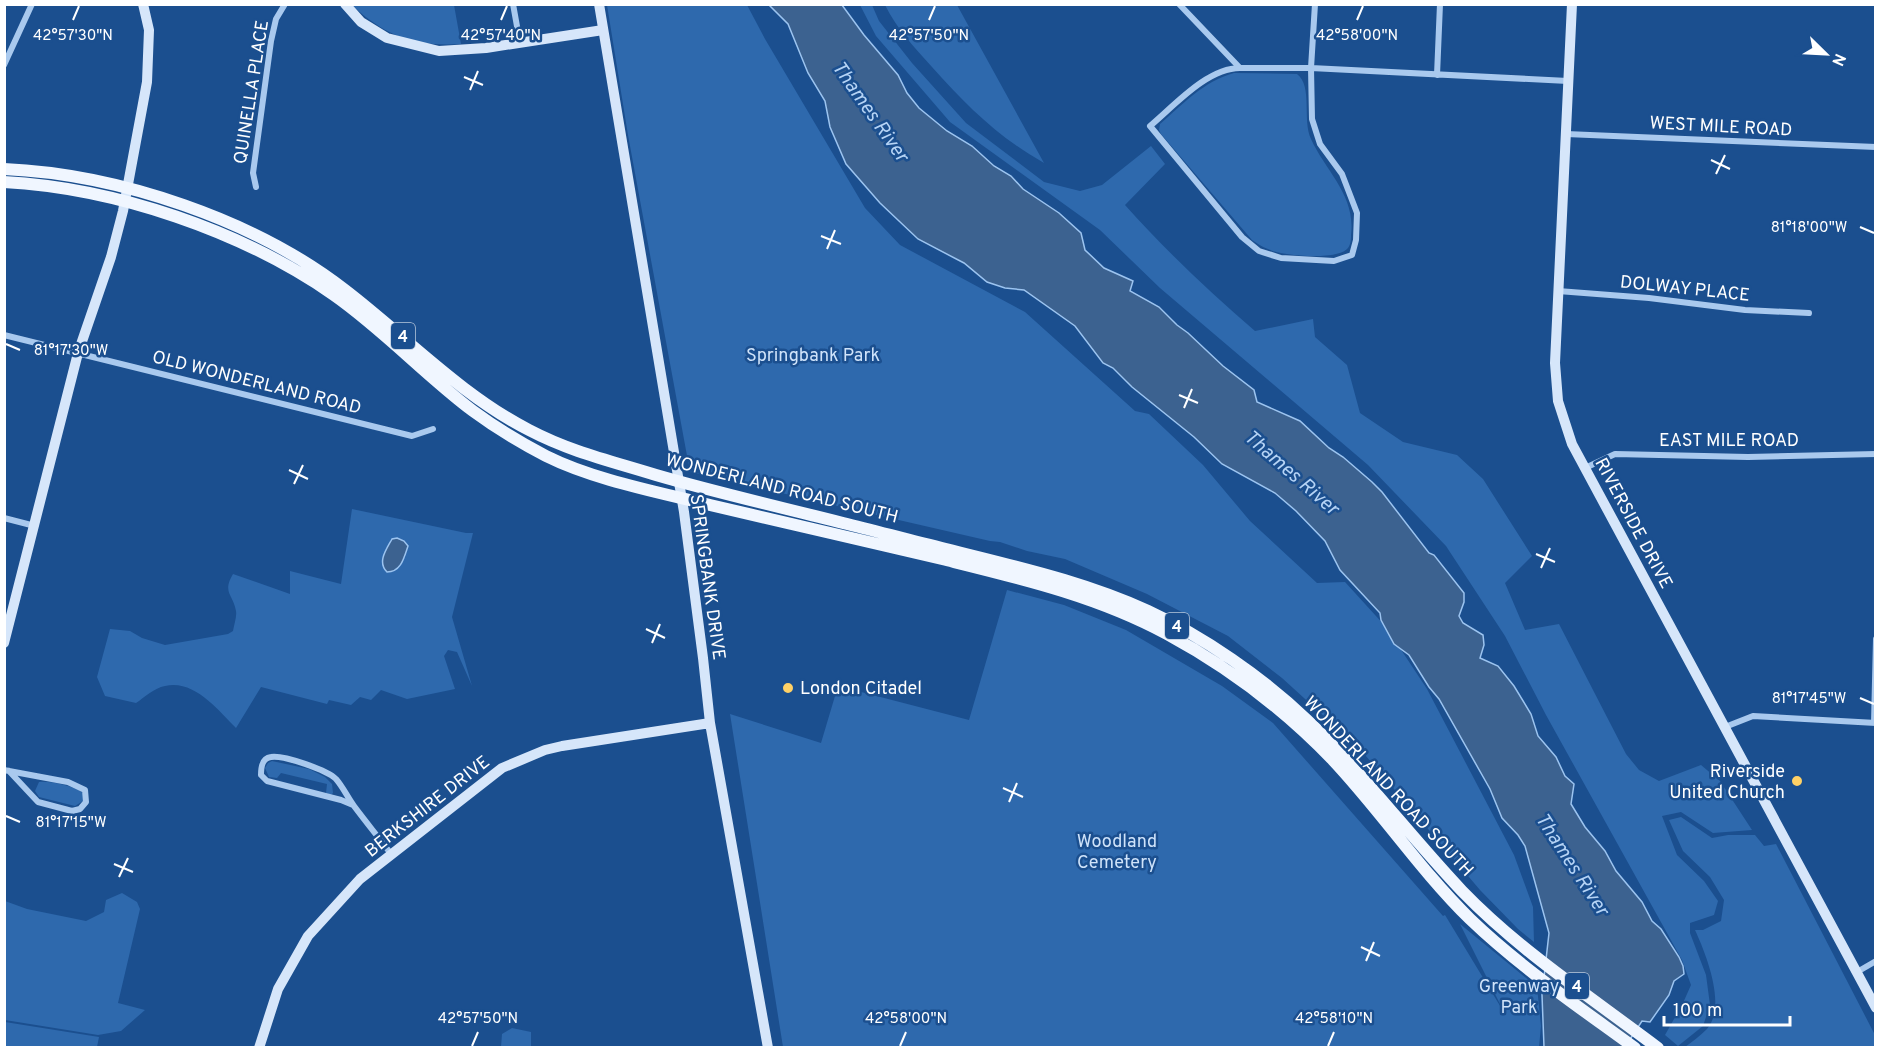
<svg xmlns="http://www.w3.org/2000/svg" width="1880" height="1052" viewBox="0 0 1880 1052" font-family="Overpass,sans-serif">
  <style>
    .green { fill: #2e69ad; fill-rule: evenodd }
    .water { fill: #3c6290; stroke: #9cc4f0; stroke-width: 1.5 }
    .lines { fill: none; stroke-linecap: round; stroke-linejoin: round }
    .street { stroke: #a9c9ee; stroke-width: 6 }
    .secondary { stroke: #d6e6fa; stroke-width: 10 }
    .primary { stroke: #f0f6ff; stroke-width: 12 }
    .ticks { fill: none; stroke: #fff; stroke-width: 2 }
    .poi-dot { fill: #ffd166; stroke: #1b4f8f; stroke-width: 2 }
    .labels { text-anchor: middle; stroke-width: 5; stroke-linejoin: round; paint-order: stroke }
    .shield { fill: #1b4f8f; stroke: #bbcadd; stroke-width: 1.5 }
    .shield-label { font-size: 16px; font-weight: bold; fill: #fff }
    .street-label { font-size: 18px; fill: #fff; stroke: #1b4f8f }
    .park-label { font-size: 18px; fill: #cfe3fa; stroke: #1b4f8f }
    .poi-label { font-size: 18px; fill: #fff; stroke: #1b4f8f; text-anchor: start }
    .water-label { font-size: 20px; font-style: italic; fill: #b5d3f5; stroke: #1b4f8f }
    .ticks-label { font-size: 15px; text-anchor: middle; fill: #fff; stroke: #1b4f8f; stroke-width: 5; stroke-linejoin: round; paint-order: stroke }
  </style>
  <rect width="100%" height="100%" fill="#1b4f8f"/>
  <path class="green" d="M352,5H454L461,44C415,47 385,36 352,5Z
    M607,5H747L765,39L865,208L900,245L1025,312L1135,411L1149,414L1203,465L1250,521L1317,583L1345,582L1386,627L1427,689L1514,855L1533,907L1534,942L1518,929L1480,890L1360,749L1282,678L1228,636L1147,594L1065,559L1027,551L1000,542L990,541L690,472L628,135Z
    M860,5H872L879,21L912,63L966,123L1044,182L1080,191L1102,185L1151,146L1165,164L1125,205C1165,250 1210,292 1255,331L1313,319L1315,337L1347,365L1360,413L1403,442L1457,455L1483,479L1532,556L1505,583L1525,630L1559,624L1626,754L1639,770L1659,781L1701,765L1720,781L1752,830L1713,833L1681,812L1662,816L1677,855L1704,881L1718,901L1714,915L1690,923V933L1706,975L1710,1005L1703,1026L1678,1046L1665,1035L1683,1003L1691,985L1682,960L1546,715L1505,636L1446,546L1368,465L1160,288L1100,230L950,122L876,36Z
    M885,5H957L1044,163C998,137 967,106 932,67C914,47 897,29 885,5Z
    M1234,73L1297,74C1313,86 1302,120 1311,139C1326,172 1356,195 1351,235C1351,239 1351,244 1348,248C1338,261 1282,256 1268,249C1262,247 1257,243 1252,240L1161,134L1159,130L1160,124C1183,104 1204,81 1234,73Z
    M352,509L466,533H473L452,617L472,686L457,652L448,650L444,656L455,689L407,699L381,690L371,700L360,697L351,705L329,700L327,704L261,687L236,728C218,710 194,679 165,686C154,688 145,697 136,703L105,696L97,677L110,629L130,631L142,638L165,645L228,634L233,631C234,625 237,617 236,611C233,594 222,593 233,574L290,594V571L341,584ZM392,539L404,541L408,547L405,558L382,561Z
    M1007,590L1064,605L1126,630L1222,686L1273,723L1443,916L1445,915L1505,1014L1460,924L1537,987L1541,1026L1539,1047H783L730,714L821,743L838,686L969,720Z
    M272,761L309,769L325,777L332,784L333,793L331,795L326,793L327,784L281,773L277,778L269,777L265,768L268,763Z
    M39,782C51,781 74,786 83,793V801L75,806L39,797L35,791Z
    M1681,817L1712,838L1728,835H1755L1764,846L1776,844L1875,1035V1047H1685C1692,1042 1700,1036 1707,1029C1727,1006 1706,954 1695,930H1703L1721,921L1724,900L1710,877L1683,851L1669,820Z
    M122,893L137,902L140,909L118,1003L145,1010L121,1031L98,1035L5,1020V901L27,909L86,921L104,912L106,900Z
    M4,1023L5,1022L99,1037L97,1047H5Z
    M512,1028L531,1032V1047H501L502,1034Z"/>
  <path class="water" d="M769,5H842L864,35L898,75L907,93L919,108L947,131L972,146L994,166L1011,176L1023,189L1059,213L1081,233L1085,250L1104,268L1133,281L1130,291L1159,307L1177,325L1188,333L1223,366L1254,390L1257,402L1300,421L1329,448L1343,457L1372,482L1382,492L1429,553L1434,555L1464,593V602L1459,616L1463,623L1483,635L1484,645L1480,658L1498,666L1514,686L1531,714L1538,736L1556,757L1565,776L1574,784L1571,804L1585,827L1605,851L1616,871L1642,902L1652,921L1661,929L1679,957L1683,966L1684,974L1674,981L1669,995L1650,1022L1642,1021L1625,1047H1544L1542,995L1549,933L1525,846L1518,835L1502,818L1490,789L1439,699L1429,687L1409,655L1394,644L1381,620L1380,613L1340,570L1325,541L1296,511L1275,493L1222,464L1194,437L1132,387L1113,368L1103,363L1075,326L1024,290L1005,288L987,282L964,263L918,239L880,203L846,164L830,127L825,101L808,73L788,24Z
    M397,538L404,541L408,546C404,558 401,572 387,572C377,562 386,550 392,539Z"/>
  <g class="lines">
    <path class="street" d="M513,4L520,43
      M1179,4L1240,68H1311L1568,81
      M4,65L32,4
      M1240,68C1207,68 1174,106 1150,126L1242,237L1259,251L1281,258L1334,261L1352,255L1356,240L1357,213L1342,174L1320,144L1312,119L1311,68L1315,4
      M1437,75L1440,4
      M1566,134L1876,147
      M256,187L253,173L271,41L276,19L285,4
      M1558,291L1649,298L1745,310L1809,313
      M4,335L412,436L433,429
      M1585,468L1615,454L1748,457L1876,454
      M4,518L35,526
      M1874,723L1876,639
      M1725,727L1753,716L1876,723
      M4,770L9,771L68,782L85,790L86,802L80,809L72,811L38,802L9,771
      M353,805L341,800L267,781L261,775C261,767 262,758 271,757C284,755 327,770 336,779C343,787 348,798 354,806C366,822 379,838 391,854
      M1857,972L1876,961"/>
    <path class="secondary" d="M345,4L361,22L387,38L439,51L486,48L603,30
      M599,4L684,512L703,658L710,723L768,1048
      M1572,4L1555,363L1558,401L1572,444L1876,1008
      M4,643L78,353L111,257L123,211L147,82L149,30L143,4
      M259,1048L278,989L308,936L360,879L502,768L545,750L562,746L710,723"/>
    <path class="primary" d="M4,169C119,174 255,220 345,290C405,336 462,396 529,430C571,452 611,461 656,475C718,493 780,507 843,523C877,531 911,541 946,549C1016,567 1082,581 1148,611C1204,637 1262,677 1307,720C1363,773 1409,835 1462,891C1520,951 1592,998 1658,1048
      M4,182C116,188 242,231 334,295C384,330 425,375 473,411C496,428 521,443 546,456C594,480 658,492 710,505C787,523 865,541 942,559C1019,578 1097,596 1167,634C1228,667 1285,710 1333,760C1381,811 1420,870 1470,919C1520,967 1579,1007 1635,1048"/>
  </g>
  <path class="ticks" d="M73,20L79,6M501,20L507,6M929,20L935,6M1357,20L1363,6M464,77L483,85M470,90L478,71M1711,160L1730,169M1716,174L1725,155M1860,227L1874,233M821,236L841,244M827,249L835,230M6,344L20,350M1179,395L1198,403M1184,408L1192,389M289,470L308,479M294,484L303,465M1536,554L1555,562M1541,568L1550,548M646,629L665,638M652,643L660,624M1860,698L1874,704M1003,788L1023,797M1009,802L1017,783M6,816L20,822M114,864L133,872M119,877L128,858M1361,947L1380,956M1366,961L1374,942M472,1046L478,1032M900,1046L906,1032M1328,1046L1334,1032"/>
  <g class="poi-dot">
    <circle cx="788" cy="688" r="6"/>
    <circle cx="1797" cy="781" r="6"/>
  </g>
  <g class="labels">
    <g class="shield">
      <rect x="391" y="323" width="24" height="26" rx="4.5"/>
      <rect x="1165" y="613" width="24" height="26" rx="4.5"/>
      <rect x="1565" y="973" width="24" height="26" rx="4.5"/>
    </g>
    <g class="shield-label">
      <text x="403" y="342">4</text>
      <text x="1177" y="632">4</text>
      <text x="1577" y="992">4</text>
    </g>
    <g class="street-label">
      <text transform="translate(251 92) rotate(-81)" y="6">QUINELLA PLACE</text>
      <text transform="translate(1721 126) rotate(3)" y="6">WEST MILE ROAD</text>
      <text transform="translate(1685 288) rotate(6)" y="6">DOLWAY PLACE</text>
      <text transform="translate(257 382) rotate(14)" y="6">OLD WONDERLAND ROAD</text>
      <text x="1729" y="446">EAST MILE ROAD</text>
      <text transform="translate(782 488) rotate(14)" y="6">WONDERLAND ROAD SOUTH</text>
      <text transform="translate(1634 523) rotate(62)" y="6">RIVERSIDE DRIVE</text>
      <text transform="translate(708 577) rotate(82)" y="6">SPRINGBANK DRIVE</text>
      <text transform="translate(1389 786) rotate(47)" y="6">WONDERLAND ROAD SOUTH</text>
      <text transform="translate(427 806) rotate(-38)" y="6">BERKSHIRE DRIVE</text>
    </g>
    <g class="park-label">
      <text x="813" y="361">Springbank Park</text>
      <text x="1117" y="847">Woodland<tspan x="1117" dy="21">Cemetery</tspan></text>
      <text x="1519" y="992">Greenway<tspan x="1519" dy="21">Park</tspan></text>
    </g>
    <g class="poi-label">
      <text x="800" y="694">London Citadel</text>
      <text x="1785" y="777" text-anchor="end">Riverside<tspan x="1785" dy="21">United Church</tspan></text>
    </g>
    <g class="water-label">
      <text transform="translate(871 111) rotate(55)" y="7">Thames River</text>
      <text transform="translate(1292 472) rotate(41)" y="7">Thames River</text>
      <text transform="translate(1573 864) rotate(57)" y="7">Thames River</text>
    </g>
  </g>
  <g class="ticks-label">
    <text x="73" y="40">42°57'30"N</text>
    <text x="501" y="40">42°57'40"N</text>
    <text x="929" y="40">42°57'50"N</text>
    <text x="1357" y="40">42°58'00"N</text>
    <text x="1809" y="232">81°18'00"W</text>
    <text x="71" y="355">81°17'30"W</text>
    <text x="1809" y="703">81°17'45"W</text>
    <text x="71" y="827">81°17'15"W</text>
    <text x="478" y="1023">42°57'50"N</text>
    <text x="906" y="1023">42°58'00"N</text>
    <text x="1334" y="1023">42°58'10"N</text>
  </g>
  <rect width="1880" height="1052" fill="none" stroke="#ffffff" stroke-width="12"/>
  <g transform="translate(1826 54) rotate(114)" stroke="#1b4f8f" stroke-width="4.5" paint-order="stroke">
  <path d="M0-4.5L10 22L0 15L-10 22Z" fill="#ffffff"/>
  <text y="-9" font-size="16" font-weight="bold" text-anchor="middle" fill="#ffffff">N</text>
  </g>
  <path d="M1664 1016v9h126v-9" fill="none" stroke="#ffffff" stroke-width="3"/>
  <text x="1673" y="1016" font-size="18" fill="#ffffff" stroke="#1b4f8f" stroke-width="4.5" paint-order="stroke">100 m</text>
</svg>
